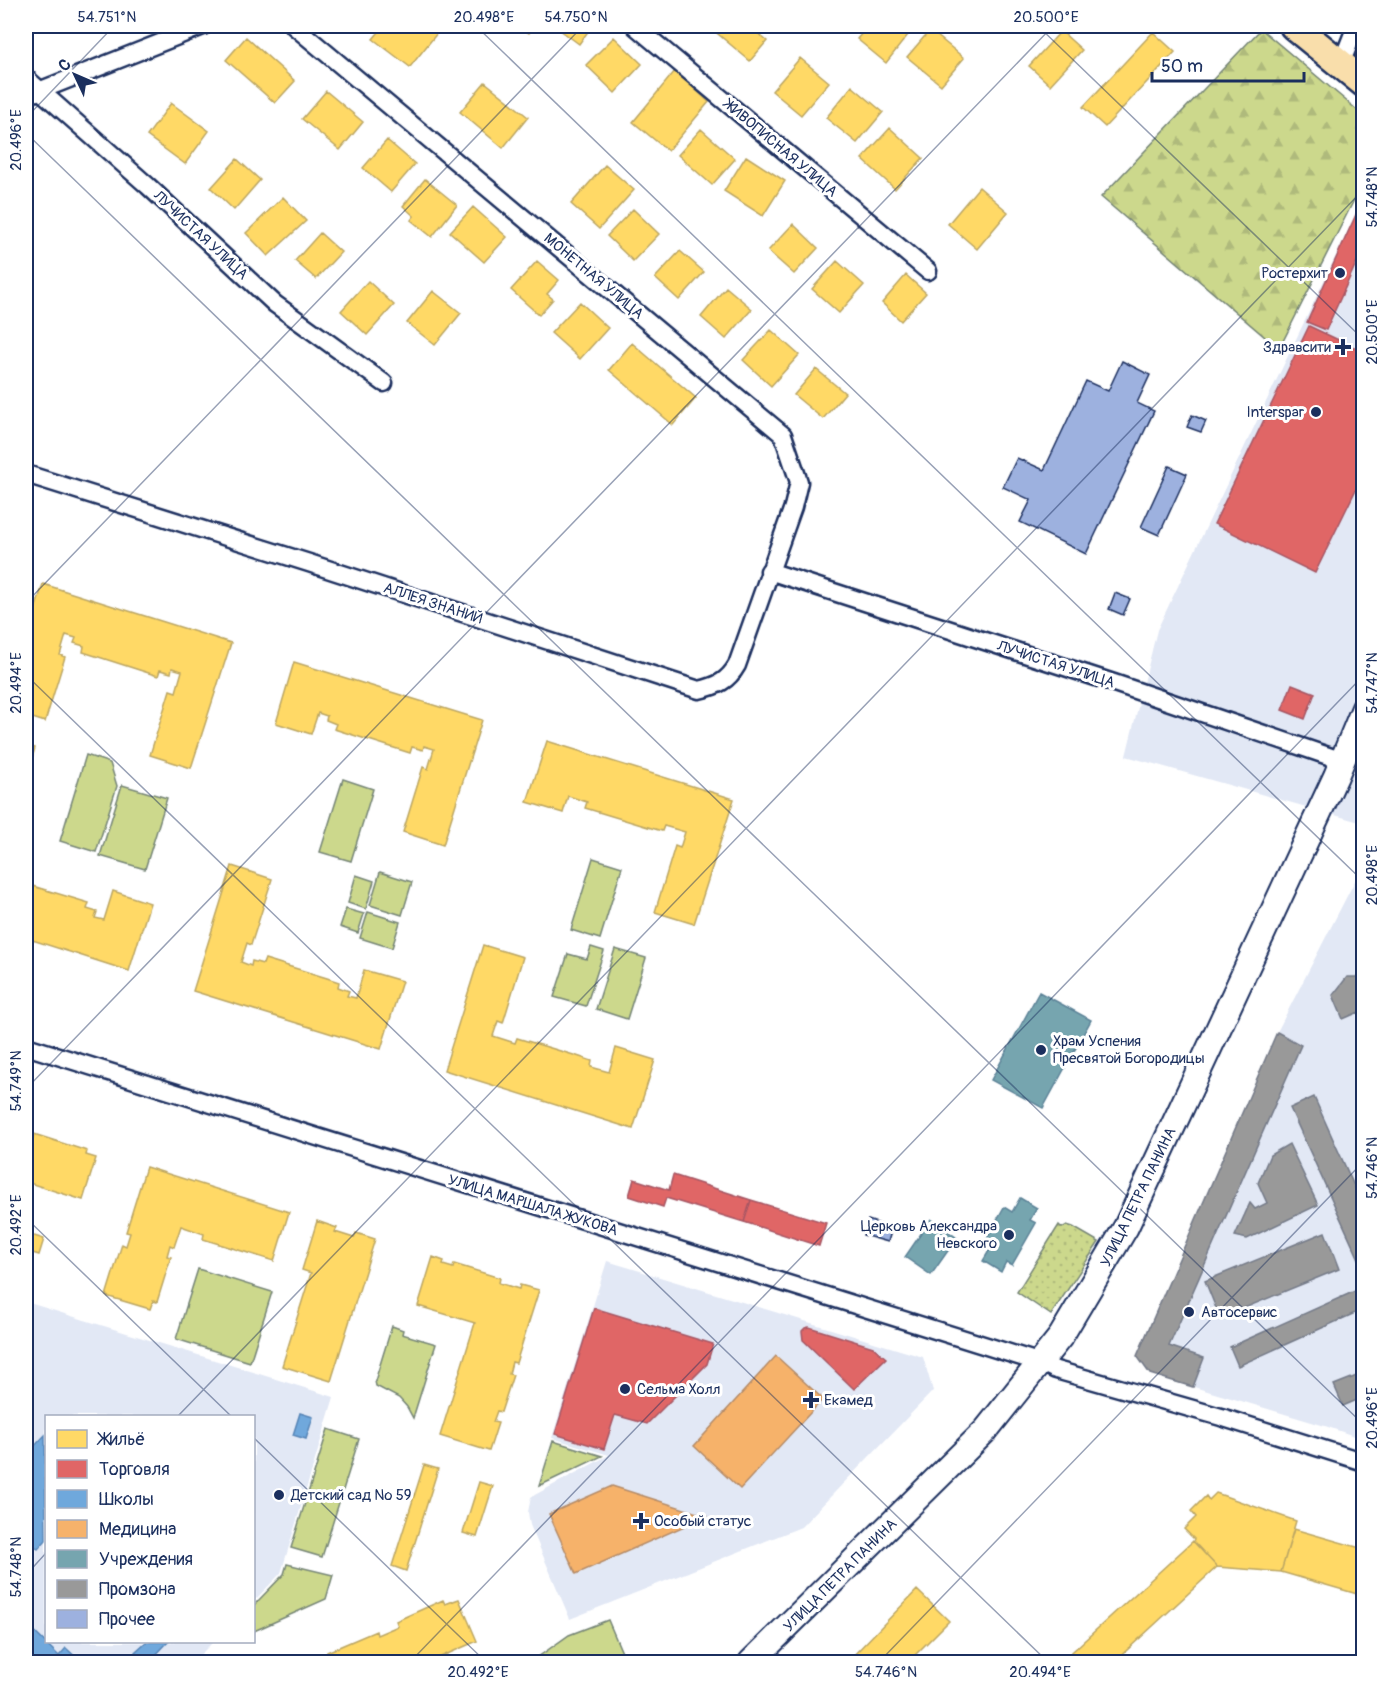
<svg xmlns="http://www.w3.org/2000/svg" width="1389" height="1688" viewBox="0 0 1389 1688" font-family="Pangolin,sans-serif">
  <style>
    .built { fill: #e2e8f5 }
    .grass { fill: url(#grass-dots); stroke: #748475; stroke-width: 1.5 }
    .forest { fill: url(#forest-firs); stroke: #748475; stroke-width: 1.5 }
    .park { fill: #ccd88c; stroke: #748475; stroke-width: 1.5 }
    .homes { fill: #ffd966; stroke: #bba664; stroke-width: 1.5 }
    .shops { fill: #e06666; stroke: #a55664; stroke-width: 1.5 }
    .schools { fill: #6fa8dc; stroke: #5684b6; stroke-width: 1.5 }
    .health { fill: #f6b26b; stroke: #b48b67; stroke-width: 1.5 }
    .public { fill: #76a5af; stroke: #5b8297; stroke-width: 1.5 }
    .industry { fill: #999; stroke: #737987; stroke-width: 1.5 }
    .building { fill: #9db1df; stroke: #1b2f5e; stroke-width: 1.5 }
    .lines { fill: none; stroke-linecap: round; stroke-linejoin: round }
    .minor-casing { stroke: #1b2f5e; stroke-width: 21 }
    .secondary-casing { stroke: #1b2f5e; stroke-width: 28 }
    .primary-casing { stroke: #1b2f5e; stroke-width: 32 }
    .minor { stroke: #fff; stroke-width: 16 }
    .secondary { stroke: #fff; stroke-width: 24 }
    .primary { stroke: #f9deab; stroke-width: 27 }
    .ticks { fill: none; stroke: #1b2f5e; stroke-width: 1.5; stroke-opacity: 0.45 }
    .poi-dot { fill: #1b2f5e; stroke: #fff; stroke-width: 2 }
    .labels { text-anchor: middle; stroke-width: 6; stroke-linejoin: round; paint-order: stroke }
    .street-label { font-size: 15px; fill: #1b2f5e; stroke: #fff }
    .poi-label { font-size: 15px; fill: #1b2f5e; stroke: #fff; text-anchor: start }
    .neatline { fill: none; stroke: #1b2f5e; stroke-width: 2 }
    .ticks-label { font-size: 15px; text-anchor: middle; fill: #1b2f5e }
  </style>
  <defs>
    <pattern id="grass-dots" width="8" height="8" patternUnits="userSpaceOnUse" patternTransform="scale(1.5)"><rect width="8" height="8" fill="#ccd88c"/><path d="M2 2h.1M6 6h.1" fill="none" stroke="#afba7b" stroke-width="1.8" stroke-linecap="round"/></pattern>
    <pattern id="forest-firs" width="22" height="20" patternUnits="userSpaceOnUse" patternTransform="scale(1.5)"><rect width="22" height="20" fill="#ccd88c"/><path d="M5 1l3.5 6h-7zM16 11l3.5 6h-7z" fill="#afba7b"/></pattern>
  </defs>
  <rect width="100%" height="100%" fill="#fff"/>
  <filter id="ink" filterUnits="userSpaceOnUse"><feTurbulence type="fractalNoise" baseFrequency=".0167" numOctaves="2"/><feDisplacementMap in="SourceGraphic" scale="12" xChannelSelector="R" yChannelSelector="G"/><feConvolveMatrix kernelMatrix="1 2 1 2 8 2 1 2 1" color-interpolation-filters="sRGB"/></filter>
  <g filter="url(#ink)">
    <path class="built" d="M1363,199V823L1126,756L1157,630Z
      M1363,865V1439L1325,1426L1150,1374L1137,1356L1277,1032Z
      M607,1261L923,1357L933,1391L801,1527L570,1619L530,1525L528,1512L531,1497L609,1455L552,1438Z
      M26,1302L334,1397L281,1573L254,1601V1416H46V1642H213L193,1662H26Z"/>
    <path class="grass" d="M1059,1225L1062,1228L1067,1225L1073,1227L1099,1242L1051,1315L1017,1292Z"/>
    <path class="forest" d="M1261,29L1363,115V182L1279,349L1101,197Z"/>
    <path class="park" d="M86,755L110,763L117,786L96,852L60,841Z
      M343,779L373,789L351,861L320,852Z
      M122,785L167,798L145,869L100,856Z
      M593,858L622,867L600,939L571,930Z
      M380,872L412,882L402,915L370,905Z
      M356,875L374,881L366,909L348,903Z
      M346,909L364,914L358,933L340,927Z
      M368,912L400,922L392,948L360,938Z
      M591,947L604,951L586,1006L554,997L568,954L587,959Z
      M615,949L646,958L627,1019L596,1009Z
      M198,1269L272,1292L250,1362L176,1339Z
      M392,1326L403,1330L402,1334L436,1344L413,1418L407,1407L399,1398L376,1386L375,1381Z
      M328,1429L359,1439L322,1557L291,1548Z
      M553,1441L602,1456L539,1486Z
      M287,1564L333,1575L326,1599L254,1631V1605L284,1574Z
      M608,1620L626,1662H531L569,1635Z"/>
    <path class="homes" d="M384,26H429L438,32L410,67L373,39Z
      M519,26H535L529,33Z
      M557,26H592L579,44L556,27Z
      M715,26H749L767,41L750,61L712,29Z
      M868,26H915L886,63L857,39Z
      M930,30L964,58L941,85L907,57Z
      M1061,31L1082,50L1050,85L1029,66Z
      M1153,32L1175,52L1105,127L1083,107Z
      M246,37L295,81L275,103L226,60Z
      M614,37L642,64L615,93L586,65Z
      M800,58L829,82L801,115L772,91Z
      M675,71L709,102L668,151L633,122Z
      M485,82L528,117L503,148L460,112Z
      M852,86L883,112L857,143L826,118Z
      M326,91L363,122L340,150L302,119Z
      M171,103L209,131L185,164L147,136Z
      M890,128L923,158L895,189L862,159Z
      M701,129L735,159L712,185L678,155Z
      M387,140L415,164L391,192L363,168Z
      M746,156L785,181L763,216L724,191Z
      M237,159L260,180L234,210L211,188Z
      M605,165L634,190L599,229L571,204Z
      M425,179L457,205L432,237L411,220L414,216L403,206Z
      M979,187L1008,212L977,249L948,224Z
      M283,197L306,221L268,256L246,233Z
      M473,207L507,237L484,262L450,232Z
      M633,209L659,234L633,261L607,236Z
      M793,224L818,248L794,274L768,251Z
      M320,233L341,252L316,279L295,261Z
      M680,251L704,272L679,300L655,278Z
      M537,261L559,280L547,294L553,299L539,315L511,290Z
      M837,261L864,285L839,313L812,289Z
      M906,275L926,293L901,321L882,303Z
      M368,281L394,305L367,335L341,311Z
      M726,287L752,309L726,339L701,317Z
      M433,291L461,313L435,345L407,323Z
      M580,302L608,328L580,359L551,333Z
      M771,330L799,355L771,386L743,360Z
      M632,343L696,398L673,425L609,370Z
      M816,369L845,393L823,419L794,395Z
      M43,584L231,643L191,768L150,755L170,690L176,692L182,671L172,668L171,673L160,670L158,676L83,652L84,646L74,643L76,638L66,635L60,655L65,657L45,722L26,716V639Z
      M294,662L482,720L443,845L403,832L423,767L428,769L434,749L424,746L423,750L412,747L410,753L334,729L336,724L326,720L327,716L318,713L311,734L276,723Z
      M547,741L734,799L694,924L655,912L675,846L680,848L685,832L664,826L662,831L648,827L585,808L587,802L568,796L563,813L527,802Z
      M26,745L35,748L26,779Z
      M232,866L272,879L251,945L247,943L241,962L251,966L252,961L263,964L265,959L327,978L339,982L338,987L349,991L347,996L356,998L364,970L402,981L381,1049L193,991Z
      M26,884L89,903L87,909L97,912L95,918L104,920L113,891L150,903L129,971L26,938Z
      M483,945L523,957L503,1023L498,1021L493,1036L515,1043L517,1038L577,1056L592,1061L591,1067L609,1072L616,1048L655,1060L633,1129L444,1070Z
      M34,1134L87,1151L86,1155L96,1158L83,1200L26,1182V1135L33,1138Z
      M146,1167L289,1212L274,1261L203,1239L204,1234L181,1226L174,1247L170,1245L167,1256L171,1257L157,1302L153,1301L150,1309L106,1296L122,1244L126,1246L130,1233L126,1232Z
      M317,1221L337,1228L335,1232L354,1238L356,1233L375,1239L331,1381L282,1366L311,1273L302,1270Z
      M31,1235L44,1239L39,1255L26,1251Z
      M433,1257L444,1261L443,1265L453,1268L454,1264L500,1278L499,1283L519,1289L520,1285L539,1290L516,1363L512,1362L509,1374L513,1375L501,1412L497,1411L493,1422L498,1423L489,1451L440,1436L475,1323L418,1306Z
      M424,1465L438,1469L406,1571L392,1566Z
      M479,1482L493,1486L477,1537L463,1533Z
      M1216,1493L1296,1521L1281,1572L1217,1567L1193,1541L1194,1539L1184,1529L1196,1517L1191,1511L1206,1496L1209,1500Z
      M1294,1529L1364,1549V1596L1281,1572Z
      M1193,1541L1217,1567L1114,1662H1061Z
      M917,1590L949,1621L908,1662H847Z
      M459,1599L477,1641L429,1662H319L318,1661L329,1656L327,1652L376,1631L377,1635L398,1626L396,1621L443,1600L445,1604Z"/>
    <path class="shops" d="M1359,208L1364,210V246L1326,330L1307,322Z
      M1309,326L1364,352V473L1315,573L1214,524Z
      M1292,684L1315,693L1305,719L1282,710Z
      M673,1175L751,1200L744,1222L666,1198L663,1207L629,1196L634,1179L669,1190Z
      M751,1200L826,1223L819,1246L744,1222Z
      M594,1308L713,1344L707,1364L647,1424L615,1415L604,1449L555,1434Z
      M809,1327L873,1347L886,1358L854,1389L803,1340L802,1331L805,1328Z"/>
    <path class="schools" d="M300,1413L313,1417L306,1439L293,1435Z
      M45,1435L46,1540L38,1549L26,1538V1455Z
      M26,1624L59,1656L66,1648L81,1662H26Z
      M146,1642H168L149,1662L135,1652Z"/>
    <path class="health" d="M776,1356L823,1399L740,1489L694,1446Z
      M612,1486L707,1516L576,1574L549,1514Z"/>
    <path class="public" d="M1039,992L1091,1020L1043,1108L991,1080Z
      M1020,1198L1037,1208L1030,1220L1036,1223L1012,1265L1006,1262L1001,1272L983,1261L989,1251L982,1247L1004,1207L1012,1212Z
      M931,1219L957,1238L931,1275L905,1257Z"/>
    <path class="industry" d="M1347,977H1364V1023L1359,1012L1343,1019L1333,995Z
      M1277,1032L1301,1045L1169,1346L1204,1358L1193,1387L1150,1374L1137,1356Z
      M1314,1097L1364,1208V1260L1360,1261L1290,1108Z
      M1289,1144L1318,1205L1247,1239L1235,1236L1250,1203L1255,1209L1267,1203L1258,1183L1270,1155Z
      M1325,1232L1339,1269L1220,1318L1205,1281Z
      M1364,1287V1309L1238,1366L1230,1347Z
      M1364,1373V1397L1343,1406L1334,1385Z"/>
    <path class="building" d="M1122,361L1150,375L1137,403L1154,411L1086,554L1020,522L1031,500L1003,487L1017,458L1044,470L1086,381L1108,391Z
      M1192,415L1206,421L1201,432L1187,427Z
      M1169,466L1187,474L1159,535L1141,527Z
      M1115,593L1130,599L1123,615L1109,609Z
      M868,1220L892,1228L888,1242L863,1235Z"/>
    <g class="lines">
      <g class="minor-casing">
        <path id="minor" d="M635,26L928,271
          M1341,64L1356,26
          M26,78L148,186L275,304L384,383
          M26,96L203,26
          M26,474L309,563L699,690C717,686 728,681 737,665L793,507L799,482L783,435L294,26
          M769,571L1114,683L1343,761
          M26,1046L1041,1363L1056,1370L1221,1417L1364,1462"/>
      </g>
      <g class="secondary-casing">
        <path id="secondary" d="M751,1662L986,1430L1061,1336L1126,1227L1336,776L1364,708"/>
      </g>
      <g class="primary-casing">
        <path id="primary" d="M1294,26L1364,83"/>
      </g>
      <use href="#minor" class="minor"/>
      <use href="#secondary" class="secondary"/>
      <use href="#primary" class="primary"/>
    </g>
  </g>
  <path class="ticks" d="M476,26L1364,882M1038,26L1364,340M26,118L114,26M26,133L1364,1425M26,603L583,26M26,675L1048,1662M26,1089L1053,26M26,1218L231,1416M178,1416L1364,189M254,1438L486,1662M26,1575L46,1553M410,1662L1364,675M879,1662L1364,1161M1348,1662L1364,1646"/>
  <g class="poi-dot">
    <circle cx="1340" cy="273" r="6"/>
    <path d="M1340 338h6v6h6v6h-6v6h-6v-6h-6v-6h6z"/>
    <circle cx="1316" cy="412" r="6"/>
    <circle cx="1041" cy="1050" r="6"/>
    <circle cx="1009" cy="1235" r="6"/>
    <circle cx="1189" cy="1312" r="6"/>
    <circle cx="625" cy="1389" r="6"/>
    <path d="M808 1391h6v6h6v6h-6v6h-6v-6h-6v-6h6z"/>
    <circle cx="279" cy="1495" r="6"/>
    <path d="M638 1512h6v6h6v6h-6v6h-6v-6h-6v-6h6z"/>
  </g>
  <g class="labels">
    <g class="street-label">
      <text transform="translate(781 148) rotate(40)" y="5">ЖИВОПИСНАЯ УЛИЦА</text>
      <text transform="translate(201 235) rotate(43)" y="5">ЛУЧИСТАЯ УЛИЦА</text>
      <text transform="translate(594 276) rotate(40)" y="5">МОНЕТНАЯ УЛИЦА</text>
      <text transform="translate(433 603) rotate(18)" y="5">АЛЛЕЯ ЗНАНИЙ</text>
      <text transform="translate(1056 664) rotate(18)" y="5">ЛУЧИСТАЯ УЛИЦА</text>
      <text transform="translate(1138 1197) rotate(-64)" y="5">УЛИЦА ПЕТРА ПАНИНА</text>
      <text transform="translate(533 1205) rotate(17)" y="5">УЛИЦА МАРШАЛА ЖУКОВА</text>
      <text transform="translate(840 1575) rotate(-45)" y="5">УЛИЦА ПЕТРА ПАНИНА</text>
    </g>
    <g class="poi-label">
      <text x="1328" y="278" text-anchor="end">Ростерхит</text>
      <text x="1331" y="352" text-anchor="end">Здравсити</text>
      <text x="1304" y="417" text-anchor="end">Interspar</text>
      <text x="1053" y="1046">Храм Успения<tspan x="1053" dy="17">Пресвятой Богородицы</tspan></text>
      <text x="997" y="1231" text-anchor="end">Церковь Александра<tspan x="997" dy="17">Невского</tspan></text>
      <text x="1201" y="1317">Автосервис</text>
      <text x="637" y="1394">Сельма Холл</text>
      <text x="824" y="1405">Екамед</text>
      <text x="291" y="1500">Детский сад № 59</text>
      <text x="654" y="1526">Особый статус</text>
    </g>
  </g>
  <rect width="1389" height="1688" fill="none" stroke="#fff" stroke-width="66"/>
  <rect x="45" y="1415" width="210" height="228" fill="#ffffff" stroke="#a4acbf" stroke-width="1.5"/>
  <rect x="57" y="1430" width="30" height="18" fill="#ffd966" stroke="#a4acbf" stroke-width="1.5"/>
  <text x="99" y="1445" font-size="18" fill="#1b2f5e">Жильё</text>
  <rect x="57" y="1460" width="30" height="18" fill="#e06666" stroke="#a4acbf" stroke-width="1.5"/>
  <text x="99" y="1475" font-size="18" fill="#1b2f5e">Торговля</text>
  <rect x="57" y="1490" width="30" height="18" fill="#6fa8dc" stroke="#a4acbf" stroke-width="1.5"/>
  <text x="99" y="1505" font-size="18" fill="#1b2f5e">Школы</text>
  <rect x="57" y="1520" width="30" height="18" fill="#f6b26b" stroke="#a4acbf" stroke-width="1.5"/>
  <text x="99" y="1535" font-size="18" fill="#1b2f5e">Медицина</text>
  <rect x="57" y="1550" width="30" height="18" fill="#76a5af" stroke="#a4acbf" stroke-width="1.5"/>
  <text x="99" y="1565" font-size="18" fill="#1b2f5e">Учреждения</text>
  <rect x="57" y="1580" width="30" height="18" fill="#999999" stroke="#a4acbf" stroke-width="1.5"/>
  <text x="99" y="1595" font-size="18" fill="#1b2f5e">Промзона</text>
  <rect x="57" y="1610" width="30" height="18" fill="#9db1df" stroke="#a4acbf" stroke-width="1.5"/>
  <text x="99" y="1625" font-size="18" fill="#1b2f5e">Прочее</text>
  <g transform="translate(75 75) rotate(314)" stroke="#ffffff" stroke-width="4.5" paint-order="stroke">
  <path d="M0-4.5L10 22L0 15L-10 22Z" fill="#1b2f5e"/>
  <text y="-9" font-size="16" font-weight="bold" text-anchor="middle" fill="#1b2f5e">С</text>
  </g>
  <path d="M1152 72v9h152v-9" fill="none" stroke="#1b2f5e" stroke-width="3"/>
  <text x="1161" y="72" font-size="18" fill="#1b2f5e" stroke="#ffffff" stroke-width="4.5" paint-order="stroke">50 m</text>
  <rect x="33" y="33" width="1323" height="1622" class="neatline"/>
  <g class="ticks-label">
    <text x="107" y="22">54.751°N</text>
    <text x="484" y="22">20.498°E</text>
    <text x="576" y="22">54.750°N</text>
    <text x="1046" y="22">20.500°E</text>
    <text transform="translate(16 140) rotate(-90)" y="5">20.496°E</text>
    <text transform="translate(1372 197) rotate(-90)" y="5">54.748°N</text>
    <text transform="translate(1372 332) rotate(-90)" y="5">20.500°E</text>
    <text transform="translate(1372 683) rotate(-90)" y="5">54.747°N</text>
    <text transform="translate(16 683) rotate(-90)" y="5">20.494°E</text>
    <text transform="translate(1372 875) rotate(-90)" y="5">20.498°E</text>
    <text transform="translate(16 1081) rotate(-90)" y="5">54.749°N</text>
    <text transform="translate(1372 1168) rotate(-90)" y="5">54.746°N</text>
    <text transform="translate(16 1225) rotate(-90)" y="5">20.492°E</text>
    <text transform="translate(1372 1418) rotate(-90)" y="5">20.496°E</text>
    <text transform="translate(16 1567) rotate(-90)" y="5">54.748°N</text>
    <text x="478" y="1677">20.492°E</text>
    <text x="886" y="1677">54.746°N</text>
    <text x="1040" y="1677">20.494°E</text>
  </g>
</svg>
